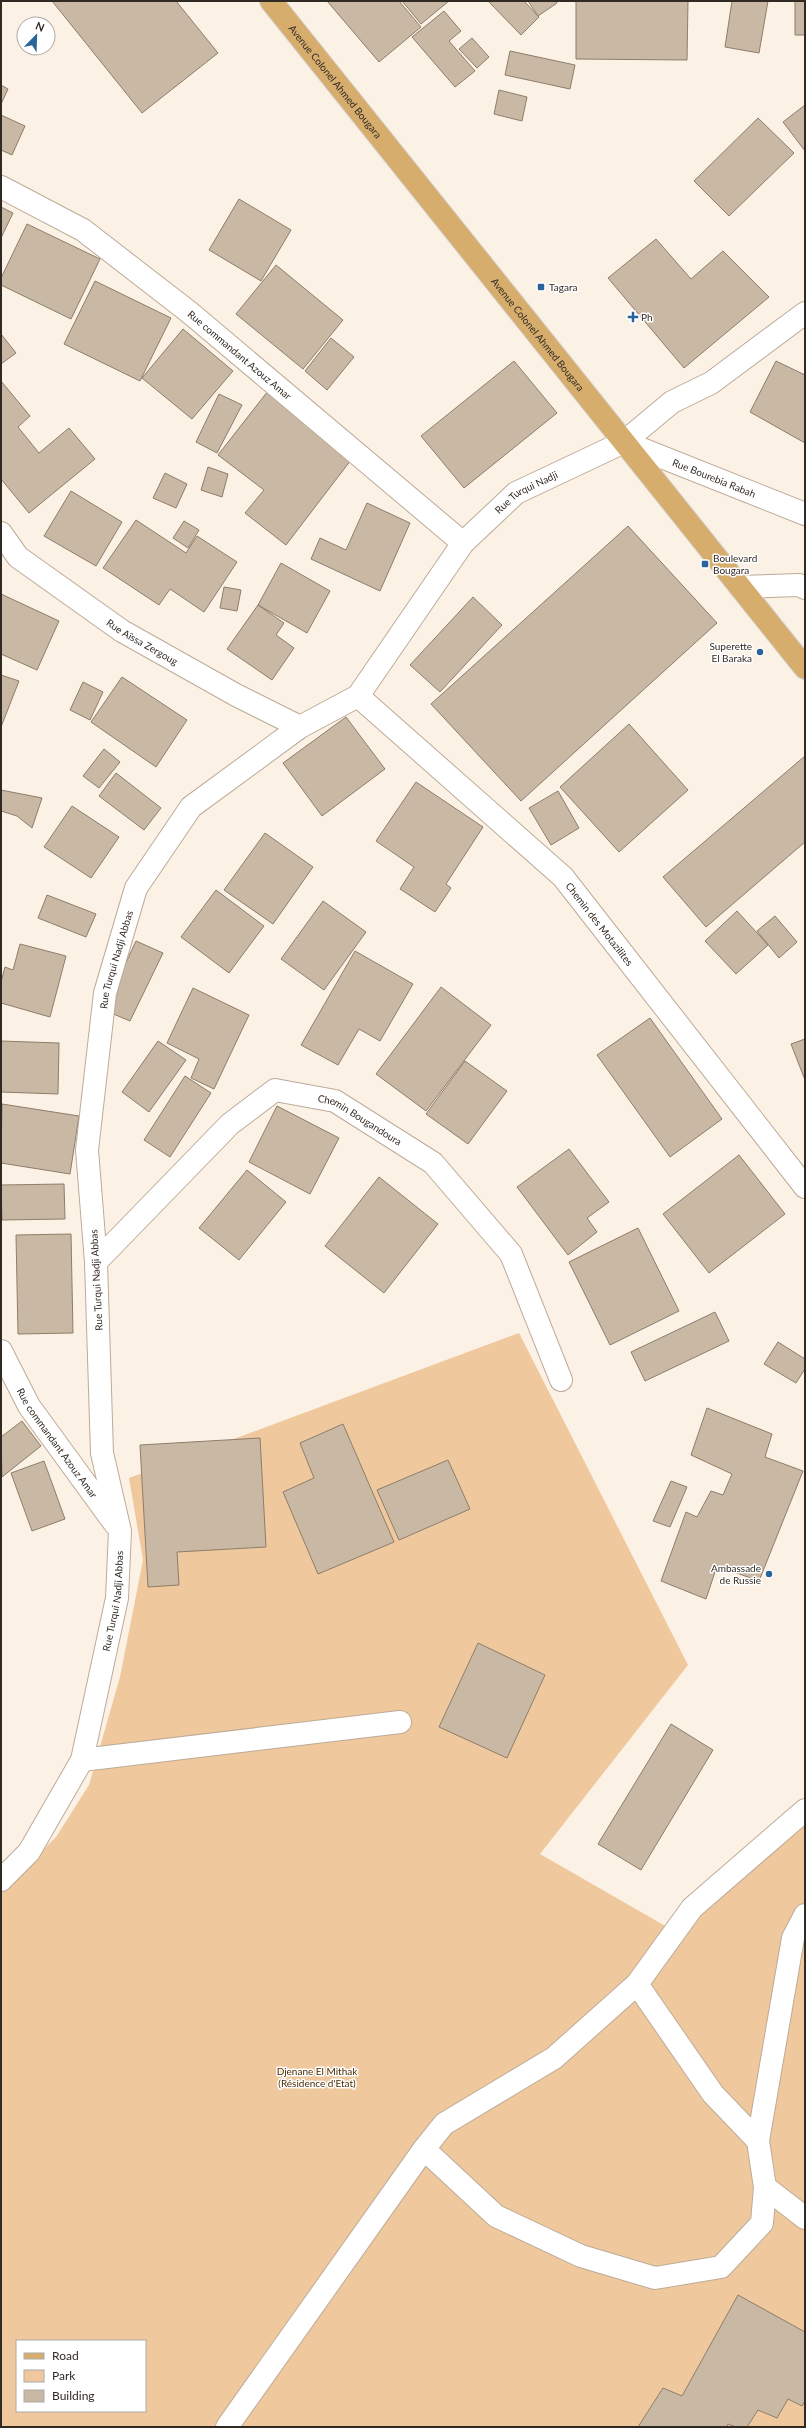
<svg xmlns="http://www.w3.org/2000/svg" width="806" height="2428" viewBox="0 0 806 2428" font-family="Lato,sans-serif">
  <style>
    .green { fill: #efc89d; fill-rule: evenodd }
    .building { fill: #c9b8a4; stroke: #8d7d6a }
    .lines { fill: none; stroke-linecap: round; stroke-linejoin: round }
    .minor-casing { stroke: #bdab98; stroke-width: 24 }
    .major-casing { stroke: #d6d4d3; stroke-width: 24 }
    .minor { stroke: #fff; stroke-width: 22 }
    .major { stroke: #d6ad6d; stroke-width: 22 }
    .poi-dot { fill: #2a649c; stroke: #fff; stroke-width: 1.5 }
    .labels { text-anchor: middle; stroke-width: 3; stroke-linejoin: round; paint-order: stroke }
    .street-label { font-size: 10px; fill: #312a23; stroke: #fff }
    .poi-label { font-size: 10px; fill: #312a23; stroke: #fff; text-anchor: start }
    .park-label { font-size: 10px; fill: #4b2c00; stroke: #fff }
  </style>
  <rect width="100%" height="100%" fill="#fcf1e5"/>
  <path class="green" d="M519,1333L688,1665L540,1854L681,1935L700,1912L805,1819V2427H1V1891L56,1837L89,1785L120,1677L143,1560L129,1478ZM17,2341H145V2411H17Z"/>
  <path class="building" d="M52,1H176L218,53L142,113Z
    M327,1H399L421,27L379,62Z
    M402,1H449L421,24Z
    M488,1H524L539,17L521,35Z
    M528,1H556L557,3L538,16Z
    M576,1H688L687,60L576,59Z
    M732,1H768L759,53L725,47Z
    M795,1H805V35H795Z
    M444,11L461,31L449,41L475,71L455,87L412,37Z
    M472,38L489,57L477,68L459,49Z
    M510,51L575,65L570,89L505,75Z
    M1,85L8,89L1,104Z
    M499,90L527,97L522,121L494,114Z
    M805,105V151L783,122Z
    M1,115L25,126L12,155L1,150Z
    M758,118L794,153L729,216L694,181Z
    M239,199L291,230L261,281L209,250Z
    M1,207L13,213L1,238Z
    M27,224L100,259L71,319L1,285V278Z
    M656,239L691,279L723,251L769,297L684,368L608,278Z
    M276,265L343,320L303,369L236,314Z
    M95,281L171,318L140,381L64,344Z
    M183,329L233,371L192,419L142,378Z
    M1,334L16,353L1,364Z
    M331,338L354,357L327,390L305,371Z
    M514,361L557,413L464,488L421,436Z
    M776,361L805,375V443L750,412Z
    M1,381L30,416L18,427L39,453L69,428L95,459L29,513L1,479Z
    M268,391L354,456L286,545L245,513L264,490L218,455Z
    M219,394L242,405L217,453L196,442Z
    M208,467L228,474L222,497L201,490Z
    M165,473L187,484L176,508L153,498Z
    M71,491L122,522L96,566L44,536Z
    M367,503L410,523L380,591L311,559L320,538L346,550Z
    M136,520L186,553L197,536L237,562L204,612L170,589L159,605L103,568Z
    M184,521L199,530L188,548L173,538Z
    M628,526L717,623L521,801L431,704Z
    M281,563L330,591L307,633L258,605Z
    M224,587L241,590L237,611L220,608Z
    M1,594L59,621L37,670L1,654Z
    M473,597L502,625L440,692L410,665Z
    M258,605L284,623L276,635L294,648L272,680L227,649Z
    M1,675L19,681L1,727Z
    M122,677L187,720L156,767L91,722Z
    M83,682L103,692L90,720L70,710Z
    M346,717L385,769L322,816L283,763Z
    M629,724L688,790L619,852L560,787Z
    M104,749L120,762L99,788L83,776Z
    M805,756V842L706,927L663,877Z
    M116,773L161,808L144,830L99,796Z
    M416,782L483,827L446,884L451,888L435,912L400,889L414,867L376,841Z
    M1,790L42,798L32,828L17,816L1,811Z
    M558,791L579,828L551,845L529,808Z
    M72,806L119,837L91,878L44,847Z
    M265,833L313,867L273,924L224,890Z
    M216,890L264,926L229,973L181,937Z
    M47,895L96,914L86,937L38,918Z
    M323,901L366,932L324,990L281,959Z
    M737,911L768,945L736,974L705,941Z
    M775,916L797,942L779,958L757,931Z
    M136,941L163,953L130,1021L104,1010Z
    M20,944L66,956L50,1017L1,1003V982L5,967L13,970Z
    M355,951L413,984L380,1041L359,1029L338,1065L301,1045Z
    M441,987L491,1025L426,1111L376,1074Z
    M193,988L249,1015L214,1089L191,1078L199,1059L167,1043Z
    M650,1018L722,1119L670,1157L597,1055Z
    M805,1039V1080L791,1044Z
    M1,1041L59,1043L58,1094L1,1092Z
    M158,1041L186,1060L149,1112L122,1092Z
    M465,1061L507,1091L468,1144L426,1114Z
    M185,1076L211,1093L170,1157L144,1140Z
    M2,1104L79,1116L70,1174L1,1163Z
    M277,1106L339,1138L310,1194L249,1162Z
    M569,1149L609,1202L587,1218L597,1232L568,1255L517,1187Z
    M739,1155L785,1214L709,1273L663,1214Z
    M247,1170L286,1202L239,1260L199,1228Z
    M379,1177L438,1224L384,1293L325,1246Z
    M64,1184L65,1219L2,1220L1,1185Z
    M638,1228L679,1311L610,1345L569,1262Z
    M71,1234L73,1333L18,1334L16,1235Z
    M715,1312L729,1341L645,1381L631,1352Z
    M778,1342L805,1359V1369L796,1383L764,1364Z
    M707,1408L772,1434L765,1457L803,1471L759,1581L717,1566L706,1599L661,1581L686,1512L697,1517L711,1491L723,1495L732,1474L691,1455Z
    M22,1421L41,1446L2,1477L1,1437Z
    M343,1424L394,1542L318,1574L283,1492L314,1478L300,1443Z
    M260,1438L266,1547L177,1552L179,1585L148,1587L140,1445Z
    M448,1460L470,1509L399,1540L377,1490Z
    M44,1461L65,1519L32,1531L11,1473Z
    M671,1481L687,1487L670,1527L653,1521Z
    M478,1643L545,1675L507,1758L439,1727Z
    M671,1724L713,1750L641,1870L598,1844Z
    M738,2295L805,2332V2401L802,2406L788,2399L777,2418L758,2410L747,2427H736L728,2424L727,2427H638L663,2388L682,2396Z"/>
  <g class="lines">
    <g class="minor-casing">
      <g id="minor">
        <path id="s1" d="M1,187L83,230L189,312L463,543"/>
        <path id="s2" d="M624,442L805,514"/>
        <path id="s3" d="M1,533L18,557L122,631L236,695L300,727"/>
        <path d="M740,587L799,585L805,588"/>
        <path id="s4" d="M358,696L563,877L805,1187"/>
        <path id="s5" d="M96,1262L230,1124L275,1090L335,1101L433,1163L511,1254L561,1380"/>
        <path id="s6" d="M1,1351L29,1406L115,1524"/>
        <path d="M82,1760L400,1722"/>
        <path id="s7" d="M1,1880L29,1852L82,1760L117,1598L120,1531L102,1453L96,1262L87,1150L105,993L136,888L191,807L300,727L358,696L463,543L516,493L624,442L672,402L711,383L805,313"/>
        <path d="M758,2141L793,1938L805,1915"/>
        <path d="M424,2149L496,2216L581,2256L655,2278L721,2267L762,2223L765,2187L758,2141L713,2094L637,1984"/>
        <path d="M765,2187L805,2218"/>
        <path d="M227,2427L424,2149L444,2124L554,2058L637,1984L692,1908L805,1810"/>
      </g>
    </g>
    <g class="major-casing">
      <g id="major">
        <path id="s8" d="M271,1L805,668"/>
      </g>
    </g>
    <use href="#minor" class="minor"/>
    <use href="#major" class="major"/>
  </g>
  <g class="poi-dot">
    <rect x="537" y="283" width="8" height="8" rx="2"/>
    <path d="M631 311h4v4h4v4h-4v4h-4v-4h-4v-4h4z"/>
    <rect x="701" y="560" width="8" height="8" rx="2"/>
    <circle cx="760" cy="652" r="4"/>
    <circle cx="769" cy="1574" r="4"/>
  </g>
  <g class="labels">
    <g class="street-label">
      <text dy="4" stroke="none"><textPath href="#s8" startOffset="103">Avenue Colonel Ahmed Bougara</textPath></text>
      <text dy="4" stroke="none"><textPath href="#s8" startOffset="427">Avenue Colonel Ahmed Bougara</textPath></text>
      <text dy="4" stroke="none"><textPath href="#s1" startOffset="293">Rue commandant Azouz Amar</textPath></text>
      <text dy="4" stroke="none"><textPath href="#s2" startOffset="97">Rue Bourebia Rabah</textPath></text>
      <text dy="4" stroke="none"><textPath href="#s7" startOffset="1596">Rue Turqui Nadji</textPath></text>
      <text dy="4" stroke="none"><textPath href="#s3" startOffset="180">Rue Aïssa Zergoug</textPath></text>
      <text dy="4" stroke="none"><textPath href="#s4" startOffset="333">Chemin des Motazilites</textPath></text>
      <text dy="4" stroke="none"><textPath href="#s7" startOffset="955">Rue Turqui Nadji Abbas</textPath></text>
      <text dy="4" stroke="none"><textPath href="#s5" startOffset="340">Chemin Bougandoura</textPath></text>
      <text transform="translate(96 1280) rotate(-93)" y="4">Rue Turqui Nadji Abbas</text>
      <text dy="4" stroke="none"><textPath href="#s6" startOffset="108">Rue commandant Azouz Amar</textPath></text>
      <text dy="4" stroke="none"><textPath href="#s7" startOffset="308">Rue Turqui Nadji Abbas</textPath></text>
    </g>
    <g class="poi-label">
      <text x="549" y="291">Tagara</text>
      <text x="641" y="321">Ph</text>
      <text x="713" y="562">Boulevard<tspan x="713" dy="12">Bougara</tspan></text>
      <text x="752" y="650" text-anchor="end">Superette<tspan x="752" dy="12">El Baraka</tspan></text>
      <text x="761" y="1572" text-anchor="end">Ambassade<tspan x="761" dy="12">de Russie</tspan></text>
    </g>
    <g class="park-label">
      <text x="317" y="2075">Djenane El Mithak<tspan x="317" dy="12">(Résidence d'Etat)</tspan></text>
    </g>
  </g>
  <rect width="806" height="2428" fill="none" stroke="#312a23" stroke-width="4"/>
  <rect x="16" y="2340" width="130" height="72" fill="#ffffff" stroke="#adaaa7"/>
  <rect x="24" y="2353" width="20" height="6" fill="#d6ad6d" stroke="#adaaa7"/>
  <text x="52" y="2360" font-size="12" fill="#312a23">Road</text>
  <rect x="24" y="2370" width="20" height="12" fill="#efc89d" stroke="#adaaa7"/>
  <text x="52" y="2380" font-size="12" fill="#312a23">Park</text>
  <rect x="24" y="2390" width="20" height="12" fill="#c9b8a4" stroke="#adaaa7"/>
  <text x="52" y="2400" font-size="12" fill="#312a23">Building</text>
  <g transform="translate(36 36) rotate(23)"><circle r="19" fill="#ffffff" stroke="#adaaa7"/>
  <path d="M0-3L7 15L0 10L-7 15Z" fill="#2a649c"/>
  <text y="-6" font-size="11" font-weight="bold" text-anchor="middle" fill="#312a23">N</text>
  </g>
</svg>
